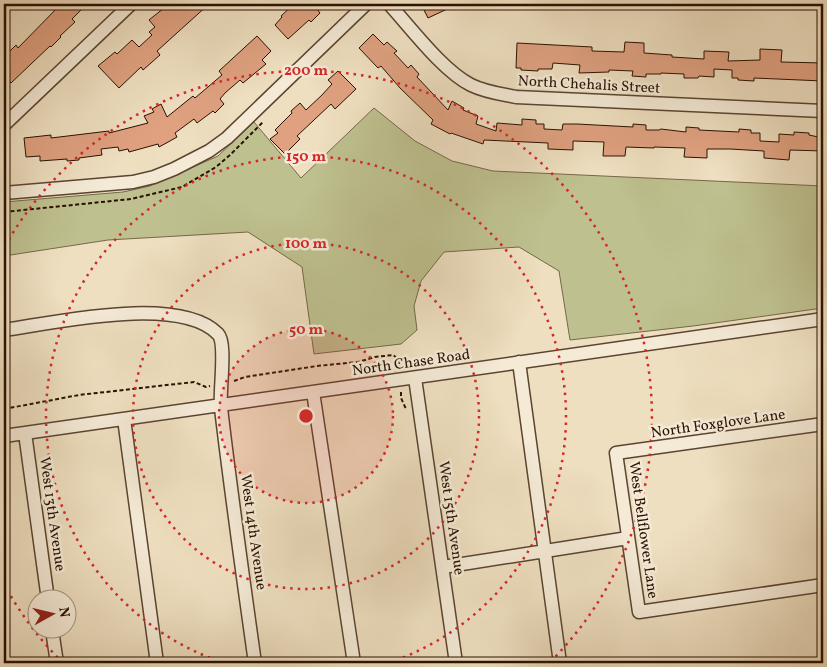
<svg xmlns="http://www.w3.org/2000/svg" width="827" height="667" viewBox="0 0 827 667" font-family="Vollkorn,serif">
  <style>
    .green { fill: #bec08f; stroke: #746848 }
    .building { fill: #dfa180; stroke: #2a1001 }
    .lines { fill: none; stroke-linecap: round; stroke-linejoin: round }
    .minor-casing { stroke: #5b4431; stroke-width: 15 }
    .path { stroke: #2a1001; stroke-width: 2; stroke-dasharray: 4 2.5; stroke-linecap: butt }
    .minor { stroke: #f4ead6; stroke-width: 12 }
    .ring { fill: none; stroke: #d62828; stroke-width: 2.5; stroke-dasharray: 2.5 5 }
    .labels { text-anchor: middle; stroke-width: 5; stroke-linejoin: round; paint-order: stroke }
    .street-label { font-size: 15px; fill: #2a1001; stroke: #f4ead6 }
    .centre { fill: #d62828; stroke: #f4ead6; stroke-width: 2.5 }
    .ring-label { font-size: 15px; text-anchor: middle; font-weight: bold; fill: #d62828; stroke: #f4ead6; stroke-width: 5; stroke-linejoin: round; paint-order: stroke }
  </style>
  <rect width="100%" height="100%" fill="#eedfc0"/>
  <filter id="stains"><feTurbulence type="fractalNoise" baseFrequency=".004" numOctaves="4"/><feColorMatrix values="0 0 0 0 .2 0 0 0 0 .09 0 0 0 0 .02 0 0 0 .5 -.17"/></filter>
  <radialGradient id="worn" r=".72"><stop offset=".6" stop-color="#630" stop-opacity="0"/><stop offset="1" stop-color="#630" stop-opacity=".3"/></radialGradient>
  <path class="green" d="M374,108L415,141L452,161L493,171L823,186V308L693,326L570,340L559,271L519,247L444,252L421,281L414,306L417,330L401,344L314,354L302,267L248,232L108,240L4,256V202L123,192L150,186L218,156L254,122L301,178Z"/>
  <path class="building" d="M61,4H87L72,19L75,22L60,36L61,37L51,47L50,46L11,83L4,75V57L16,45L18,48Z
    M169,4H209L157,51L160,55L143,70L141,67L119,88L98,66L115,52L117,54L132,40L139,47L152,35L149,32L155,27L149,20Z
    M294,4H322L317,9L320,13L311,22L309,20L288,39L275,25L282,17L281,16Z
    M421,4H458L428,18Z
    M373,34L384,45L387,42L397,51L394,53L408,68L411,65L419,74L417,77L448,110L452,101L464,108L463,110L478,116L476,124L496,131L497,123L522,125V119L536,120V124H544V129L562,130L563,124H577L633,127V124L646,125V130H659L661,129L686,132V127L699,128V130L739,132V129L751,130V133H760V141L779,142V134L794,135V132L809,133V135L823,138V151L790,150L789,160L764,158V151L730,149H707V158L684,157L685,148L654,147V148L626,147L625,156H603L604,142L573,141V150L548,149V143L484,140L483,144L451,133L450,134L431,124L433,120L400,88L381,66L378,68L359,48Z
    M257,36L271,51L262,60L266,64L243,83L240,80L225,93L220,99L224,104L215,113L213,111L197,123L194,119L175,133L177,137L170,141L159,147L158,144L129,152L128,149L119,151L118,147L101,149L102,155L79,158V160L67,161V159L40,161V156L26,157L24,138L51,135V138L109,131V133L148,123L144,116L154,112L152,109L161,104L167,117L193,96L195,98L222,75L219,71Z
    M625,42L644,43V53L672,55V57L704,59V51L729,52L728,61L760,60V49L782,50L781,62L823,63V81L754,78V81L738,80V78H732V70L714,69V77L699,76L698,78H684V74L661,73V74H646V77L632,76L633,71L609,70V72L579,73L580,65L553,63L552,69H538V71L521,70V68H516L517,43L592,47V51L624,52Z
    M338,71L356,89L335,109L331,104L297,136L300,139L285,154L270,139L278,133L275,130L292,113L291,111L300,103L306,110L322,95L332,84L328,80Z"/>
  <g class="lines">
    <g class="minor-casing">
      <path id="minor" d="M389,4C411,28 443,71 471,85C485,92 501,94 516,97L823,111
        M4,125L131,4
        M4,193L133,182L154,177L174,169L209,151L227,138L366,4
        M4,330C54,323 179,294 218,334C227,343 219,392 221,408C231,493 243,578 255,663
        M519,362L560,663
        M415,378L456,663
        M313,392L354,663
        M124,419L157,663
        M823,424L616,453L639,612L823,585
        M25,433L48,600
        M4,436L823,319
        M443,567L628,538
        M52,630L57,663"/>
    </g>
    <path class="path" d="M4,212L131,199L182,187L216,167L230,155L264,121
      M234,381L245,377L317,366L358,362L375,357L393,355L398,359L400,367
      M401,392V398L406,409
      M4,409L79,395L194,382L206,387L210,386"/>
    <use href="#minor" class="minor"/>
  </g>
  <circle cx="306" cy="416" r="87" fill="#d62828" fill-opacity=".12"/>
  <g class="ring">
    <circle cx="306" cy="416" r="87"/>
    <circle cx="306" cy="416" r="173"/>
    <path d="M224 663A260 260 0 1 1 388 663"/>
    <path d="M63 663A346 346 0 0 1 5 586M5 246A346 346 0 1 1 549 663"/>
  </g>
  <g class="labels">
    <g class="street-label">
      <text transform="translate(589 84) rotate(3)" y="5">North Chehalis Street</text>
      <text transform="translate(411 362) rotate(-8)" y="5">North Chase Road</text>
      <text transform="translate(718 423) rotate(-8)" y="5">North Foxglove Lane</text>
      <text transform="translate(53 514) rotate(82)" y="5">West 13th Avenue</text>
      <text transform="translate(452 518) rotate(82)" y="5">West 15th Avenue</text>
      <text transform="translate(644 530) rotate(82)" y="5">West Bellflower Lane</text>
      <text transform="translate(254 532) rotate(82)" y="5">West 14th Avenue</text>
    </g>
  </g>
  <circle cx="306" cy="416" r="8" class="centre"/>
  <g class="ring-label">
    <text x="306" y="75">200 m</text>
    <text x="306" y="161">150 m</text>
    <text x="306" y="248">100 m</text>
    <text x="306" y="334">50 m</text>
  </g>
  <rect width="827" height="667" fill="none" stroke="#eedfc0" stroke-width="20"/>
  <rect x="5" y="5" width="817" height="657" fill="none" stroke="#2a1001" stroke-width="2.5"/>
  <rect x="10" y="10" width="807" height="647" fill="none" stroke="#2a1001"/>
  <g transform="translate(52 614) rotate(82)"><circle r="24" fill="#f4ead6" stroke="#a39381"/>
  <path d="M0-4L9 19L0 12L-9 19Z" fill="#8f2418"/>
  <text y="-8" font-size="14" font-weight="bold" text-anchor="middle" fill="#2a1001">N</text>
  </g>
  <rect width="100%" height="100%" filter="url(#stains)"/>
  <rect width="100%" height="100%" fill="url(#worn)"/>
</svg>
